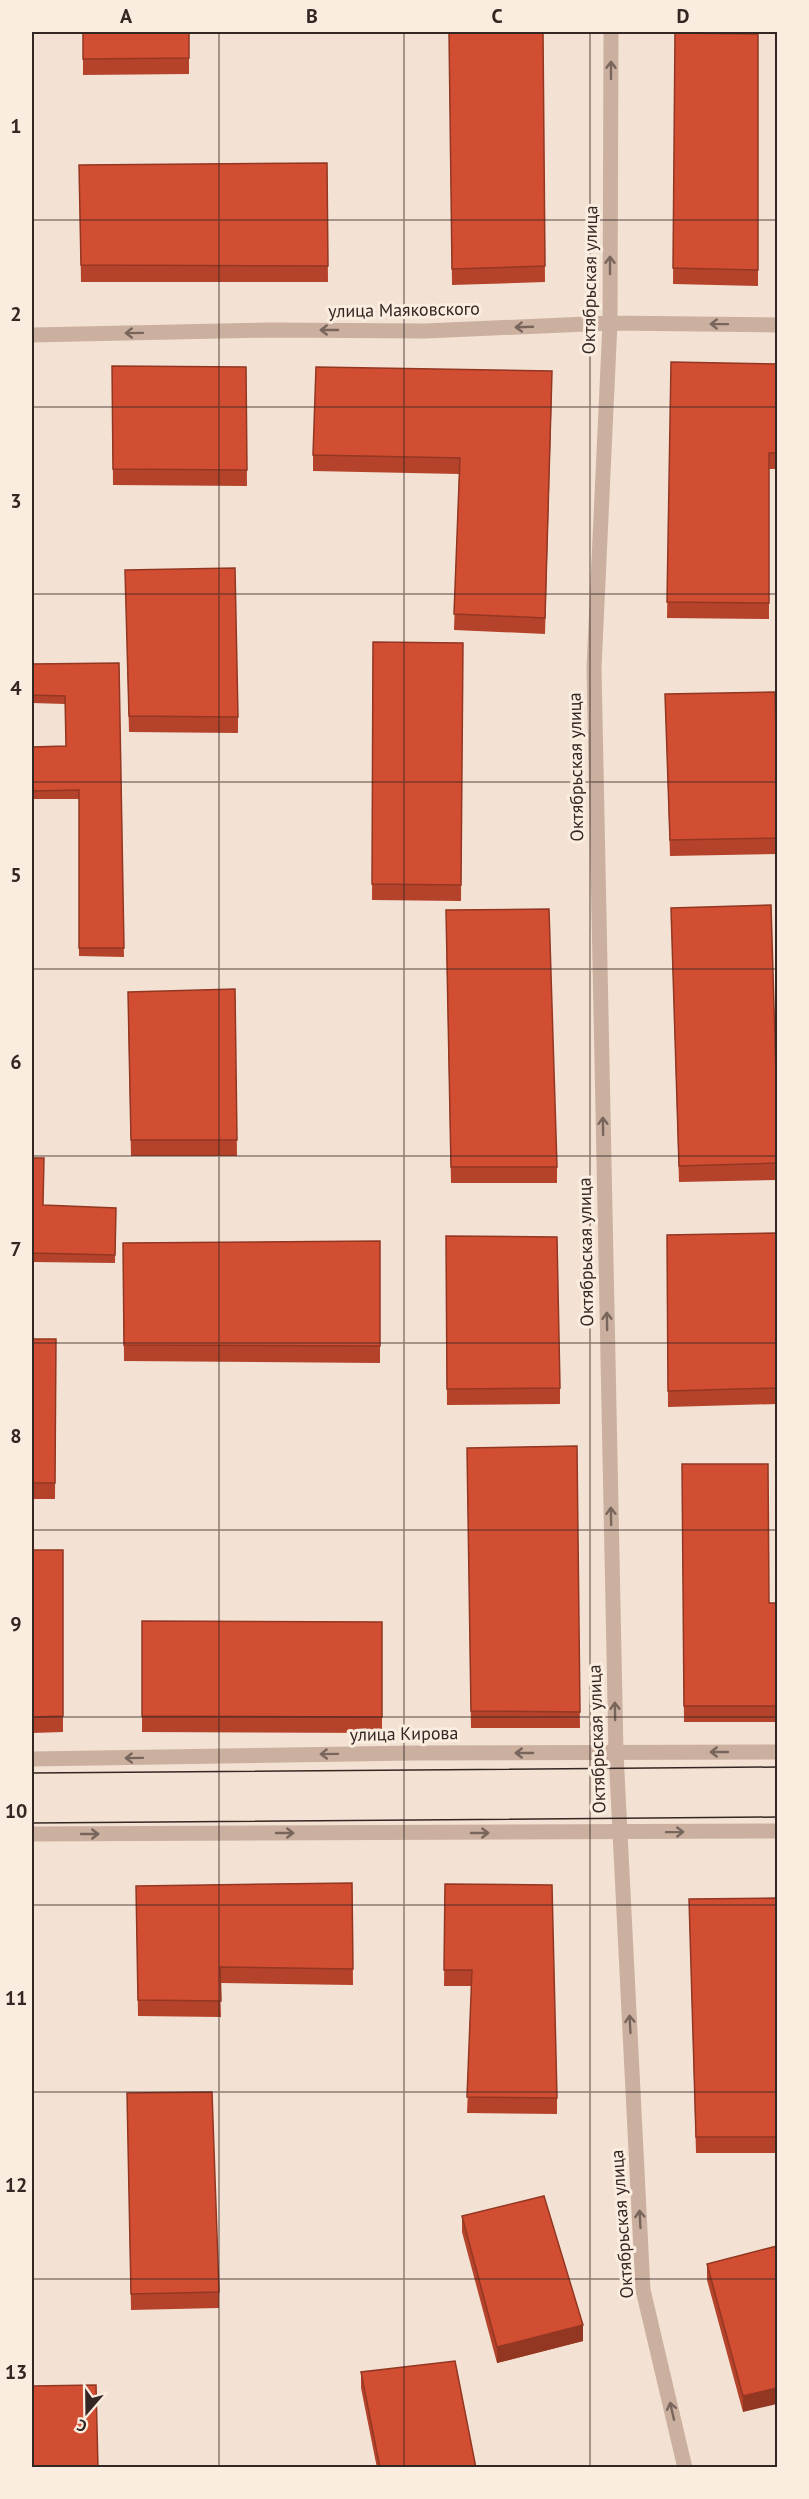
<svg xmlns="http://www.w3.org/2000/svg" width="809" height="2499" viewBox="0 0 809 2499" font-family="'PT Sans',sans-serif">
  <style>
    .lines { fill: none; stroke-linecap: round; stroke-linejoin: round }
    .minor { stroke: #cbb09f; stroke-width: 15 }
    .tertiary { stroke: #cbb09f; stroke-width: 15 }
    .tram { stroke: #342723; stroke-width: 1.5 }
    .wall { fill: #b5432b }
    .shaded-wall { fill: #933723 }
    .building { fill: #d24e32; stroke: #933723; stroke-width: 1.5 }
    .oneway { stroke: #78655b }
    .grid { fill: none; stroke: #342723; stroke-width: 1.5; stroke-opacity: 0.55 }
    .labels { text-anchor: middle; stroke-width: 6; stroke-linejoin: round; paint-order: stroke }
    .street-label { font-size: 18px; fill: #342723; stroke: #faecdf }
    .neatline { fill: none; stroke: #342723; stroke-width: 2 }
    .grid-label { font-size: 20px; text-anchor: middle; font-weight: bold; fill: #342723 }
  </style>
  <rect width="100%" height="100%" fill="#f3e2d3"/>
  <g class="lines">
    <path class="minor" d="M611,32L610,323L594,668L616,1753L643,2290L685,2468
      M32,335L272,330L425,331L610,323L778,325"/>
    <path class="tertiary" d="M32,1759L415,1753L778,1752
      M32,1834L778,1831"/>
    <path class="tram" d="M32,1773L778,1767
      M32,1823L778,1817"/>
  </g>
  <path class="wall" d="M83,32H189V74L83,75Z
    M449,32H543L545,282L452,285Z
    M675,33L758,34V286L673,284Z
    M327,163L328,282H81L79,165Z
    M671,362L777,364V469H769V619L667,618Z
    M112,366L246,367L247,486L113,485Z
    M552,387L545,634L454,630L459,474L313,471V455Z
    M125,570L238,717V733L129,732Z
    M373,642L463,643L461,901L372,900Z
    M119,663L124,957L79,956V799H32V747L66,746L65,704L32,703V664Z
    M665,694L777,772V854L670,856Z
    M671,908L777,1109V1180L679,1182Z
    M446,927L557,1167V1183H451Z
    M235,989L237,1156H131L128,1008Z
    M32,1158L43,1205L116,1208L115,1263L32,1262Z
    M777,1233V1404L668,1407L667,1235Z
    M446,1236L560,1388V1404L447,1405Z
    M380,1241V1363L124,1361L123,1243Z
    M32,1339H56L55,1499H32Z
    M577,1446L580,1728H471L467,1448Z
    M682,1464L769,1603H777V1722H684Z
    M32,1550H63V1732L32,1733Z
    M142,1621L382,1622V1733L142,1732Z
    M352,1883L353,1985L220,1983L221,2017L138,2016L136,1886Z
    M445,1884L557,2098V2114L467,2113L472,1986H444Z
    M777,1898V2153H696L689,1899Z
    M127,2093L219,2292V2308L131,2310Z
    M462,2216L583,2341L497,2363L462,2232Z
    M777,2246L743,2412L707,2280V2264Z
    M361,2372L476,2468H377L361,2388Z"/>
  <path class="shaded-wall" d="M583,2325V2341L497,2363V2347Z
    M777,2388V2404L743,2412V2396Z"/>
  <path class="building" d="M83,32H189V58L83,59Z
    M449,32H543L545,266L452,269Z
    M675,33L758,34V270L673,268Z
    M327,163L328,266L81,265L79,165Z
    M671,362L777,364V453H769V603L667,602Z
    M112,366L246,367L247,470L113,469Z
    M316,367L552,371L545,618L454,614L460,458L313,455Z
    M235,568L238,717L129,716L125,570Z
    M373,642L463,643L461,885L372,884Z
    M119,663L124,948H79V790L32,791V747L66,746L65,696L32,695V664Z
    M775,692L777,772V838L670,840L665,694Z
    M771,905L777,1109V1163L679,1166L671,908Z
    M549,909L557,1167H451L446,910Z
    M235,989L237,1140H131L128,992Z
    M32,1158H44L43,1205L116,1208L115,1255L32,1253Z
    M777,1233V1388L668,1391L667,1235Z
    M446,1236L557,1237L560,1388L447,1389Z
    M380,1241V1346L124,1345L123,1243Z
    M32,1339H56L55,1483H32Z
    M577,1446L580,1712L471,1711L467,1448Z
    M682,1464H768L769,1603H777V1706H684Z
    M32,1550H63V1716L32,1717Z
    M142,1621L382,1622V1717L142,1716Z
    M352,1883L353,1969L220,1967L221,2001L138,2000L136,1886Z
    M445,1884L552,1885L557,2098L467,2097L472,1970H444Z
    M777,1898V2137H696L689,1899Z
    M212,2092L219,2292L131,2294L127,2093Z
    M544,2196L583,2325L497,2347L462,2216Z
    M777,2246V2388L743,2396L707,2264Z
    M455,2361L476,2468H380L361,2372Z
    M96,2385L98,2468H32V2386Z"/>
  <defs><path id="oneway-shaft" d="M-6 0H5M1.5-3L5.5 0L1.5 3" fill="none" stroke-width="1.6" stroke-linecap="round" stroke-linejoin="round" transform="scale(1.5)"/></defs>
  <g class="oneway">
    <use href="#oneway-shaft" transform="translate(611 70) rotate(-90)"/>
    <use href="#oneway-shaft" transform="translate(610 265) rotate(-90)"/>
    <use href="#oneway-shaft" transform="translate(719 324) rotate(-179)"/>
    <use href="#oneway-shaft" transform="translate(524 327) rotate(178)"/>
    <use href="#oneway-shaft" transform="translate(329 330) rotate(-180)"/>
    <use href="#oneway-shaft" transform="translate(134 333) rotate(179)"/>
    <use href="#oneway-shaft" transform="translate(603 1126) rotate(-91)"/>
    <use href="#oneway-shaft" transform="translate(607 1321) rotate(-91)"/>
    <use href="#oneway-shaft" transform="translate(611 1516) rotate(-91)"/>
    <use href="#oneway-shaft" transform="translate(615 1711) rotate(-91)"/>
    <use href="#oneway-shaft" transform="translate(719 1752) rotate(180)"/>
    <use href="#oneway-shaft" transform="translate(524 1753) rotate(-180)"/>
    <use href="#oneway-shaft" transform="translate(329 1754) rotate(179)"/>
    <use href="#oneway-shaft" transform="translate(134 1758) rotate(179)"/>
    <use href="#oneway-shaft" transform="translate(675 1832) rotate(-1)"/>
    <use href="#oneway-shaft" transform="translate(285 1833)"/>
    <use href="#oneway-shaft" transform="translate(480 1833)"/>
    <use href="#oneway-shaft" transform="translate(90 1834)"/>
    <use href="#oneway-shaft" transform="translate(630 2024) rotate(-93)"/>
    <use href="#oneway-shaft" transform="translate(640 2219) rotate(-93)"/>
    <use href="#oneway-shaft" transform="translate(672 2411) rotate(-103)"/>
  </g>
  <path class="grid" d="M219,32V2468M404,32V2468M590,32V2468M32,220H778M32,407H778M32,594H778M32,782H778M32,969H778M32,1156H778M32,1343H778M32,1530H778M32,1717H778M32,1905H778M32,2092H778M32,2279H778"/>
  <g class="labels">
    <g class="street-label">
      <text transform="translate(590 280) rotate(-89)" y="6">Октябрьская улица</text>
      <text transform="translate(404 310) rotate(-1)" y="6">улица Маяковского</text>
      <text transform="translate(576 767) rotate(-91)" y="6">Октябрьская улица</text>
      <text transform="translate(586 1252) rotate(-91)" y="6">Октябрьская улица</text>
      <text transform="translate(404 1734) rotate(-1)" y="6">улица Кирова</text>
      <text transform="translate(597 1739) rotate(-92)" y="6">Октябрьская улица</text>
      <text transform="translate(622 2224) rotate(-94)" y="6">Октябрьская улица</text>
    </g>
  </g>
  <rect width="809" height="2499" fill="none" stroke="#faecdf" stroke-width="66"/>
  <g transform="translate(87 2412) rotate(200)" stroke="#faecdf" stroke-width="4.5" paint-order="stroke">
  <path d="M0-4.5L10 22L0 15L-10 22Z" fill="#342723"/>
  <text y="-9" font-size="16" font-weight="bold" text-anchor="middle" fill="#342723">С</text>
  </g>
  <rect x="33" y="33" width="743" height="2433" class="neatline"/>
  <g class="grid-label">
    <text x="126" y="23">A</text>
    <text x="312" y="23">B</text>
    <text x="497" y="23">C</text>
    <text x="683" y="23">D</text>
    <text x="16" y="133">1</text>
    <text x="16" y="321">2</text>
    <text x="16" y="508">3</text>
    <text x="16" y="695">4</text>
    <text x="16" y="882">5</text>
    <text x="16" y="1069">6</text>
    <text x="16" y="1256">7</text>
    <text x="16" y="1443">8</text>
    <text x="16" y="1631">9</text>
    <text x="16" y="1818">10</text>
    <text x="16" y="2005">11</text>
    <text x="16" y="2192">12</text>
    <text x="16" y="2379">13</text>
  </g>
</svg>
